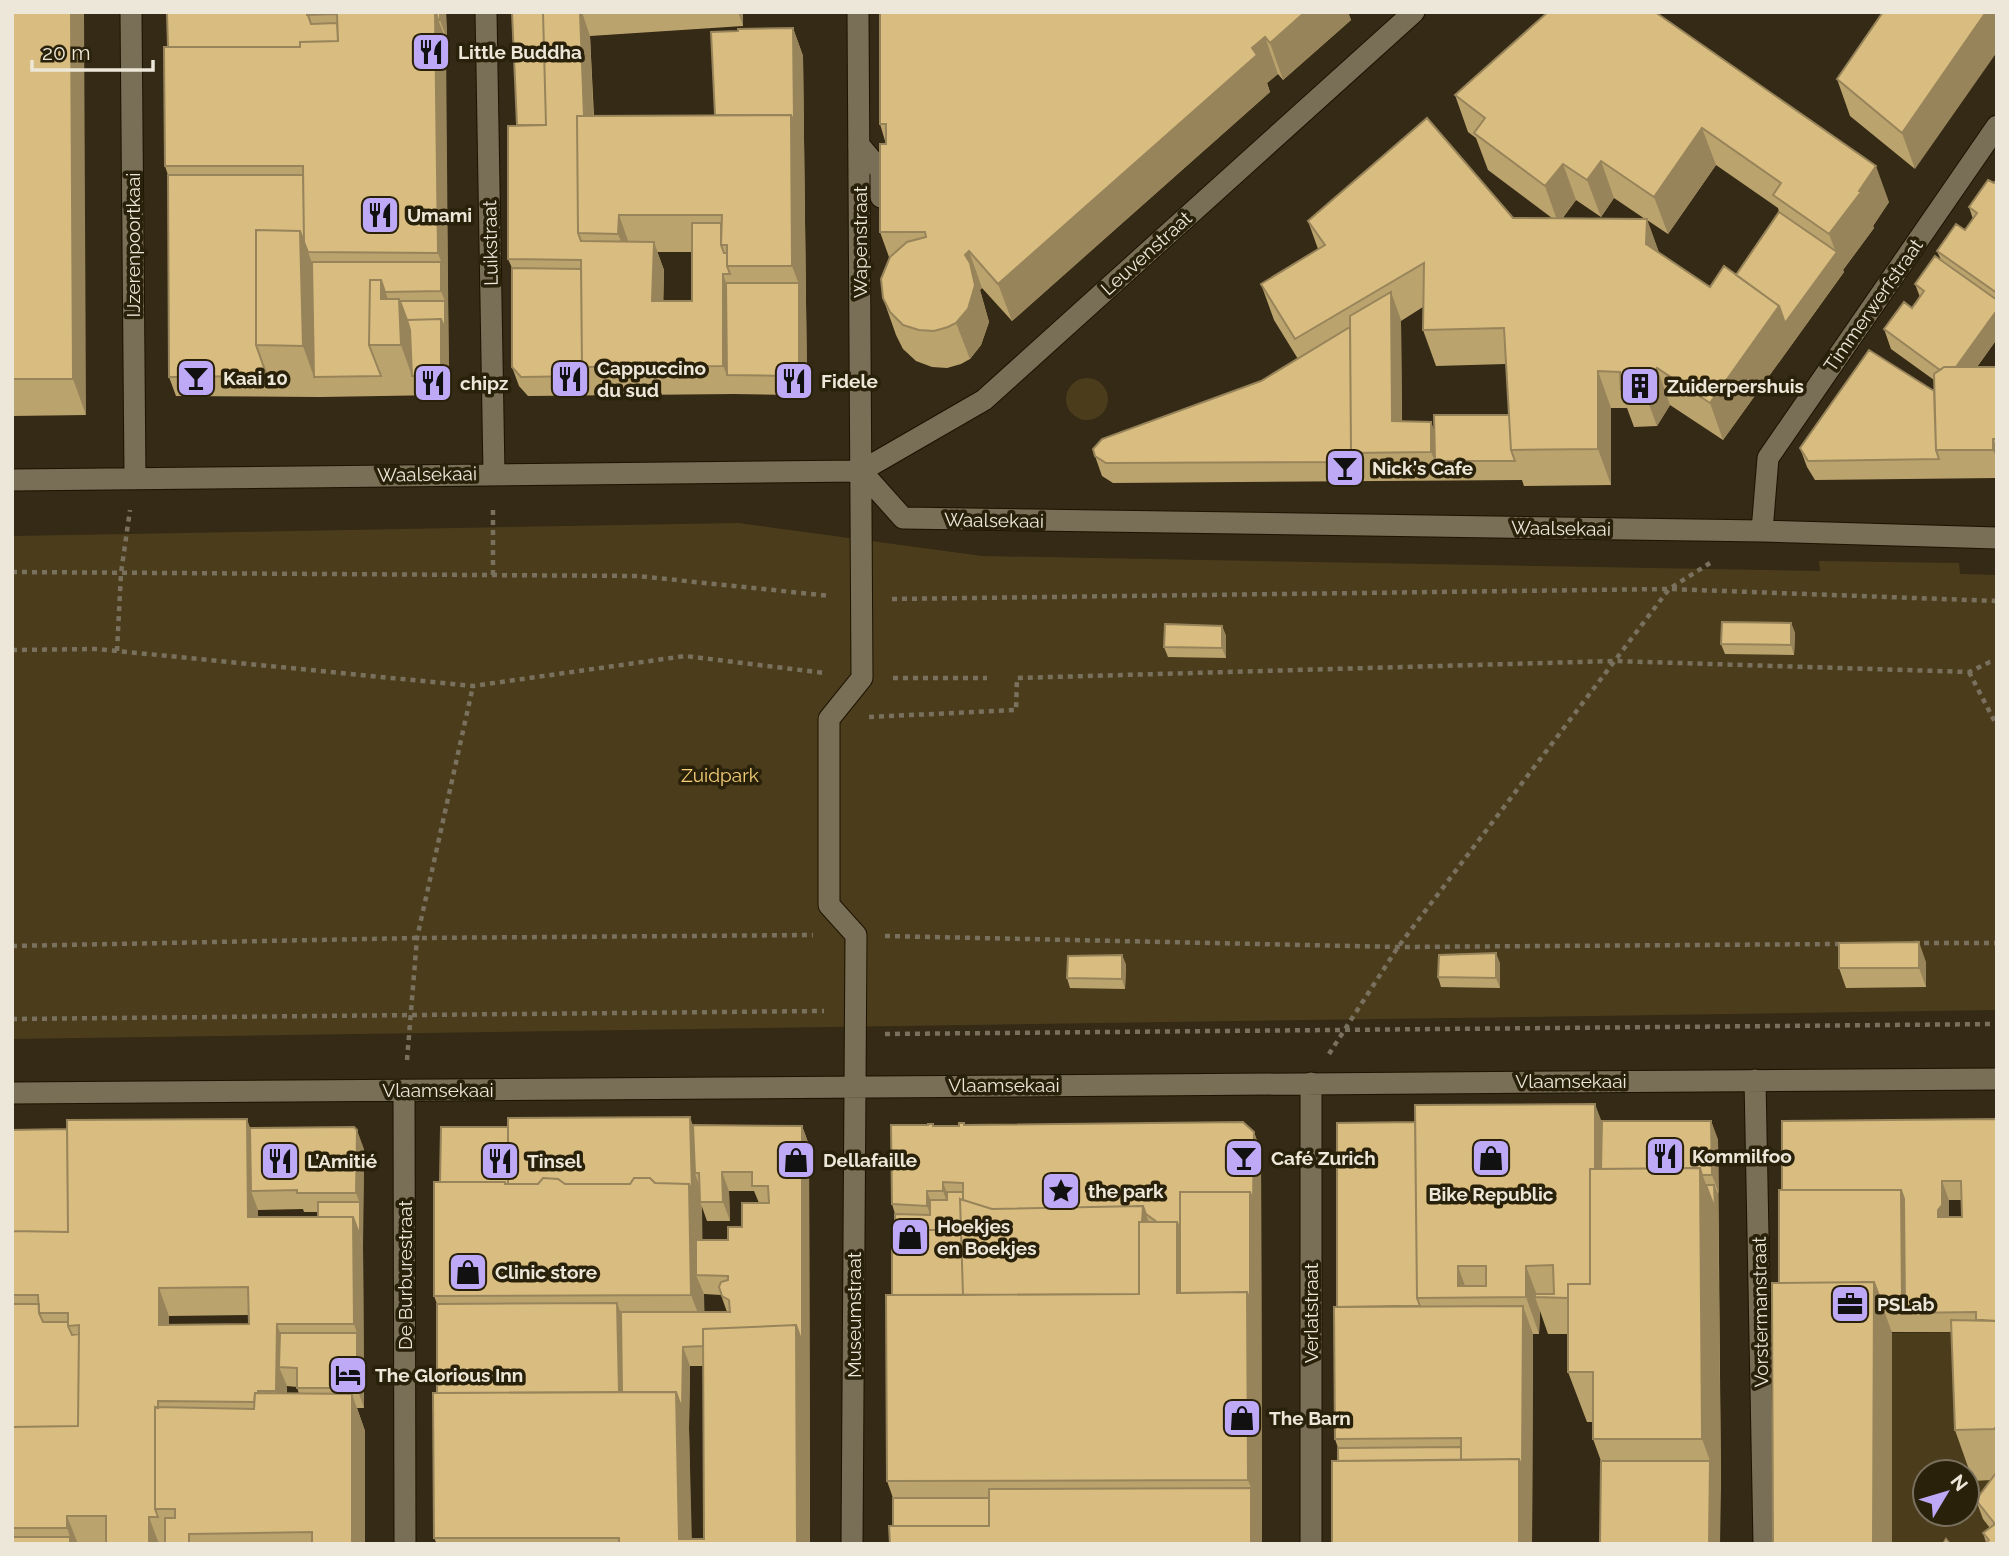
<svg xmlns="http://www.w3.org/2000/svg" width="2009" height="1556" viewBox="0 0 2009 1556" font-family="Raleway,sans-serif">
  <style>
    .green { fill: #4b3d1c; fill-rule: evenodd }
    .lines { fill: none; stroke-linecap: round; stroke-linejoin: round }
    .lane-casing { stroke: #1c1301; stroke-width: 23 }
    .street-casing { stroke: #1c1301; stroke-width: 23 }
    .path { stroke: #79715e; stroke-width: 4.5; stroke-dasharray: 5 5; stroke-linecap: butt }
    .lane { stroke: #796e56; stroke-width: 21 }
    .street { stroke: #796e56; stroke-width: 21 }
    .wall { fill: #bba36e; fill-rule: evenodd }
    .shaded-wall { fill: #98845a }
    .building { fill: #d9bd80; stroke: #98845a; stroke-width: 2; fill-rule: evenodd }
    .labels { text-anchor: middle; stroke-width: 7; stroke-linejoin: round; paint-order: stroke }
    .poi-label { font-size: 19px; font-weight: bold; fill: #ede7d9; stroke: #2a210b; text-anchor: start }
    .street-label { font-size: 19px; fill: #ede7d9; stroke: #2a210b }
    .park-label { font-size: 19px; fill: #f7d078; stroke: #2a210b }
  </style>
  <rect width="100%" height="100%" fill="#342a15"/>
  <path class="green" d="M1066 399a21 21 0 1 1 42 0a21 21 0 1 1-42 0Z
    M738,523L982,556L1820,571L1819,561L1959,563L1960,574L1997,575V1010L12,1039V536Z
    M1983,1332L1997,1480V1544H1892V1333ZM1925,1472H1967V1514H1925Z"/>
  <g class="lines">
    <g class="lane-casing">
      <path id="lane" d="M859,145L881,171V197"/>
    </g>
    <g class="street-casing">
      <path id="street" d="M131,12L135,478
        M486,12L494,474
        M861,471L984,400L1414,12
        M12,480L861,471L903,518L1762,531L1997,538
        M1762,531L1768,458L1997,126
        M1755,1080L1764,1544
        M1311,1083V1544
        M404,1090L405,1544
        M12,1093L1997,1079
        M852,1544L856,935L829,905V719L862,678L858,12"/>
    </g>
    <path class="path" d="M12,572L637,576L831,596
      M493,575V506
      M892,599L1669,589L1997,601
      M12,650L97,649L473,686L685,656L825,673
      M117,651L121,573L130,510
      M1969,672L1997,726
      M893,678H987
      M869,717L1016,710L1017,678L1614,661L1969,672L1990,662H1997
      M885,936L1398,947L1842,944
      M1914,943H1997
      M12,946L417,938L813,935
      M12,1019L824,1011
      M885,1034L1997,1024
      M1329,1054L1398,947L1669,589L1710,563
      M407,1060L417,938L473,686"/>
    <use href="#lane" class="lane"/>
    <use href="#street" class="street"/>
  </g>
  <path class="wall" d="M12,12L86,415L12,416Z
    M167,12H446L447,39H445L449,388L441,395L321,397L176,396L169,377L168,175L165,166L168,47Z
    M512,12H743V26L590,36L594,116L715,115L793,28L803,56L807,384L795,395L734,394L528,396L519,386L512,367V268L508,259L517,125ZM657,252H692V301H663L664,270Z
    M880,12H1348L1351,20L1283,80L1278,74L1267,83L1270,92L1012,321L982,288L980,290L989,322L981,345L970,359L961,364L947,368L932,367L916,361L903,349L896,335L883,298L889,257L880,232L886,144L880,124Z
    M1548,12L1889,202L1873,226L1874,228L1843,270L1844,272L1723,440L1670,405L1657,426L1634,427L1627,408H1611V485L1524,486L1522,480L1113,483L1102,476L1095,456L1261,381L1298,359L1274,320L1261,284L1318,249L1308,221L1552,218L1488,170L1476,138L1468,132L1455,95ZM1716,165L1778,208L1779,212L1736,275L1710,287L1659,253L1647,220L1668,234ZM1614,198L1645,219H1562L1576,200L1601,217ZM1423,307V330L1436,366L1506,364L1509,415L1434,431L1431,422L1402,421L1401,321Z
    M1883,12L1915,169L1850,116L1837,79Z
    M1997,180V339L1977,367H1997V478L1815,480L1807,467L1800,448L1934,391V380L1891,349L1884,329L1912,308L1920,297L1915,284L1941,260L1937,251L1965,230L1973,219L1969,207Z
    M1791,623L1795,633L1794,655L1725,654L1721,644Z
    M1222,626L1226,636V658L1168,657L1164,647Z
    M1122,955L1126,965L1125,989L1070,988L1067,978Z
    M1926,962V987L1846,988L1839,968Z
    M1500,963V988L1441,987L1438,977Z
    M1997,1119V1544L1986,1542L1983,1533L1990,1528L1983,1519L1976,1500L1991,1480L1973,1481L1955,1430L1952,1332H1892L1779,1283L1782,1190ZM1949,1200H1961L1962,1217H1949Z
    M1602,1121H1711L1718,1140L1721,1489L1601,1461L1593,1439V1422H1587L1568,1372V1334H1548L1540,1311L1539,1334H1533L1532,1544L1338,1461V1448L1335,1439L1337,1307Z
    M933,1124V1126H959L965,1125L1254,1132L1261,1152L1262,1544H890L893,1526V1498L887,1481L895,1230V1214L892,1204L928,1125Z
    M693,1126H802L809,1145L810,1544H437L434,1538L437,1393V1304L434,1296L440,1182ZM729,1191H754L759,1203L742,1227L728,1240H702V1207L707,1221H730ZM704,1294L721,1295L727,1312H704ZM690,1366H703L704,1539H691L689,1428Z
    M250,1128L364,1149L363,1246L364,1408H357L365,1431V1544H12V1130ZM303,1209L304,1212H318V1217H258V1210ZM248,1315L249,1324L169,1325V1316ZM287,1386L297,1387L299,1394H287Z"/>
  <path class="shaded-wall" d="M71,12H84L86,415L73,379Z
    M435,12L446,40L448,281L438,253Z
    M440,12H446L447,39L440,20Z
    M580,12H582L590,36L595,153L585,124Z
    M738,12H743V26Z
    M1305,12H1348L1351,20L1283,80L1270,43Z
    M1986,12H1997V52L1915,169L1902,133Z
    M793,28L803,56L806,303L792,266L791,115Z
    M1265,37L1278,74L1267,83L1270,92L1012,321L998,284Z
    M1702,128L1716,165L1668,234L1654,197Z
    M1601,161L1614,198L1601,217L1587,180Z
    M1563,164L1576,200L1558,223L1545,186Z
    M1876,166L1889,202L1873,226L1874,228L1843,270L1844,272L1723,440L1710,403L1779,306L1836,253L1829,234Z
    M619,215L632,252V270L618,234Z
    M1647,219L1660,255L1646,244Z
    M300,231L319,281L314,377L303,346Z
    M654,242L664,270L663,329L652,301Z
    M969,251L982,288L980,290L989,322L981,345L970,359L956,323L965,255Z
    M441,262L448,281L449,388L441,395L434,376L445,301L441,291Z
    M723,274L733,303L727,375L723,366Z
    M381,280L399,329L381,345Z
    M799,283L806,303L807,384L795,395L788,376Z
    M1391,292L1401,320L1402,449L1392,421Z
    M399,299L417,349L412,376L401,345Z
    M1997,310V339L1956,396L1949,377Z
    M1657,368L1670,405L1657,426L1643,389Z
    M1598,371L1611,408V485L1598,449Z
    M1431,422L1442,451L1435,461L1431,452Z
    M1993,439L1997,448V459L1993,450Z
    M1791,623L1795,633L1794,655L1791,645Z
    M1222,626L1226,636V658L1222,648Z
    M1919,942L1926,962V987L1919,968Z
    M1496,953L1500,963V988L1496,978Z
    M1122,955L1126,965L1125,989L1122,979Z
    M1595,1104L1609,1141L1595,1298Z
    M690,1117L700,1146L699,1173H695L701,1191L700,1202L702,1207L703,1275H696L704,1294L705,1332L691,1295L689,1184Z
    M247,1119L257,1147L251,1191L258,1210V1246L248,1217Z
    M1711,1121L1718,1140L1719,1194L1712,1175Z
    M802,1126L809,1145L810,1544H797L796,1325Z
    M357,1130L364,1149L363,1212L356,1193Z
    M1254,1132L1261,1152L1262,1544H1251V1488L1248,1480L1247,1292L1250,1192Z
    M1700,1168L1715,1209L1714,1185L1718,1194L1721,1489L1720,1544H1709L1710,1461L1702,1439Z
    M722,1172L729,1191L730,1221L723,1202Z
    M1942,1181L1949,1200V1225L1938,1217Z
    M943,1182L950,1202V1210L943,1191Z
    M1901,1190L1911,1218L1905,1313L1902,1304Z
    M927,1191L934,1210V1225L927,1206Z
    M360,1202L363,1212V1246L360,1236Z
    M1143,1206L1153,1234L1142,1302Z
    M353,1217L363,1246L364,1408L357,1388V1333L354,1324Z
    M1177,1222L1183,1239L1180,1301L1177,1293Z
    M1458,1266L1469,1297L1458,1286Z
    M1526,1266L1538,1298L1535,1297L1540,1311L1539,1334L1526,1297Z
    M1874,1282L1892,1333V1544H1873Z
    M159,1288L169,1316V1354L159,1325Z
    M617,1303L628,1332L629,1409L619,1400Z
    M1523,1306L1533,1334L1532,1544H1519V1459Z
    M277,1324L287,1353L279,1367L287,1386L286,1419L276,1391Z
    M683,1347L690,1366L689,1428L692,1544L679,1539L676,1392Z
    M352,1394L365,1431V1544H352Z
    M67,1516L78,1544H71L70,1537L67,1528Z
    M149,1517L159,1544H149Z"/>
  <path class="building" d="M12,12H71L73,379H12Z
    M167,12H307L311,24L337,23L338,41L300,42V47H168Z
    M307,12H435L438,253L308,252L304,242L303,166H165L164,47H300V42L338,41L337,14L307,15Z
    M436,12H440V20H438Z
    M512,12H543L546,125H517Z
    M543,12H580L584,116H577L578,233L581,241L654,242L652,301H692V223H721V245L724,253H727V266L730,274H723V366L582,367L581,260L508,259V126L546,125Z
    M880,12H1305L1270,43L1265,37L1252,48L1257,55L998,284L969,251L965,255L970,263L975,285L968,309L956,323L948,327L934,331L919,330L903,325L890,312L883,298L881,279L890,257L907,242L926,237L925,232H880V144H886V124H880Z
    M1548,12H1655L1876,166L1859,191L1861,192L1829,234L1773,195L1781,183L1702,128L1654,197L1601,161L1587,180L1563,164L1545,186L1474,133L1485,118L1455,95Z
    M1883,12H1986L1902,133L1837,79Z
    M793,28L794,123L791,115H715L711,32L738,31V29Z
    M791,115L792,266H727V245H721L722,215H619L618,234L578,233L577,116Z
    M1427,118L1513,218L1647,219L1646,244L1710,287L1724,266L1779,306L1710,403L1657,368L1643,389L1621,390L1620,372L1598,371V449L1511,450L1504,328L1423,330L1424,263L1295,339L1261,284L1325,245L1308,221Z
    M168,175H303L304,242L300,231L256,230V345L267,376L169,377Z
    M1988,180L1994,183L1997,180V293L1937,251L1956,224L1965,230L1977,213L1969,207Z
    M1779,212L1837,252L1785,323L1779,306L1736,275Z
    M256,230L300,231L303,346L256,345Z
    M1935,256L1997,300V310L1956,367H1944L1940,370L1884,329L1904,302L1912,308L1924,291L1915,284Z
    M312,262H441V291L385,292L381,280H370L369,345L381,376L314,377Z
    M512,268L581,269L582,367L586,376L521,377L512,367Z
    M370,280H381V299H399L401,345H369Z
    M726,283H799V365L788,376L727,375Z
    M1391,292L1392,421L1431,422V452L1351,453L1350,316Z
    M400,301H445V329L441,319L407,320Z
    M441,319V368L434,376H412L410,330L407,320Z
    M1350,327L1351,453L1354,462L1106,463L1095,456L1093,449L1102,439L1261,381Z
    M1869,350L1934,391L1936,450L1939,459L1808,461L1800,448Z
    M1944,367H1997V439H1993V450H1936L1934,374Z
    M1434,415H1509L1511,450L1515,461H1435Z
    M1722,622L1791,623V645L1721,644Z
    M1165,624L1222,626V648L1164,647Z
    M1919,942V968H1839V943Z
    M1496,953V978L1438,977L1439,955Z
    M1122,955V979L1067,978L1068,956Z
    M1595,1104V1169H1590V1284H1568V1298L1535,1297V1294H1554L1553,1265L1526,1266V1297L1417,1298L1415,1105ZM1458,1266H1486V1286H1458Z
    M690,1117L692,1192L689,1184L655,1183L650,1178H634L630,1184H565L558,1179L543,1178L538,1184H508V1118Z
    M247,1119L248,1217H353L354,1324H277L276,1391H258V1393H255L254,1402L158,1401V1408L155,1407V1509L158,1517H149V1544H106V1516H67V1528H12V1427L78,1426L79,1325L68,1326V1313H39L38,1295H12V1231L68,1232L67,1120ZM248,1287L249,1324L159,1325V1288Z
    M1997,1119V1321L1976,1320V1312L1905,1313L1904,1199L1901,1190H1782V1121ZM1942,1181H1961L1962,1217H1938V1210L1942,1205Z
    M1602,1121H1711L1712,1175H1702L1700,1168L1601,1169Z
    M1243,1122L1254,1132L1253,1201L1250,1192H1180V1231L1177,1222H1157L1146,1214L1143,1206L992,1209L963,1200V1183L943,1182V1191H927V1206L892,1204L891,1125H928V1124H933V1126H959V1123H964V1125Z
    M1415,1122L1417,1298L1420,1306L1337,1307V1123Z
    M693,1125L802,1126V1342L796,1325L703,1329V1346L683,1347L682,1409L676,1392H622L621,1312H730L729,1300L722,1296L719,1287L721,1282L728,1280V1276L696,1275V1240H728V1227H742V1203H769L768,1186H752V1172H722L723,1202H700L699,1173H695Z
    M354,1127L357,1130L356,1193H297V1190L251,1191L250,1128Z
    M441,1127H508V1184H505V1182H440Z
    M67,1129L68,1232L12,1231V1130Z
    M1700,1168L1702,1439H1593V1372H1568V1284H1590V1169Z
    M543,1178L558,1179L565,1184H630L634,1178H650L655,1183L689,1184L691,1295L434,1296V1182H505V1184H538Z
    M1706,1185H1714L1715,1209Z
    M1779,1190H1901L1902,1304H1882L1874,1282L1779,1283Z
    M947,1192H963V1200L960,1199L961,1230H895V1214L930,1215V1200H947Z
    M1180,1192H1250V1300L1247,1292L1180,1293Z
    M960,1199L992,1209L1143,1206L1142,1222H1139V1294L963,1295Z
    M318,1202H360V1236L353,1217H318Z
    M1139,1222H1177V1293L1247,1292L1248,1480L887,1481L886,1295L1139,1294Z
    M892,1230H961L963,1295H892Z
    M1874,1282L1873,1544H1773L1772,1283Z
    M617,1303L619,1392L437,1393V1304Z
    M12,1304H39V1313L43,1322H68V1326L72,1335L79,1334L78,1426L12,1427Z
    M1523,1306L1522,1468L1519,1459L1461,1460V1438L1335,1439L1334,1307Z
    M1951,1320L1997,1321V1426L1994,1429L1955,1430Z
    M796,1325L797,1544H619V1538H434L433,1393L676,1392L679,1539H704L703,1329Z
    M280,1333H357V1388H297V1368L279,1367Z
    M255,1393L352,1394V1544H312V1532L189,1534V1544H165V1518H175V1509H155V1407L254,1409Z
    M1461,1447V1460L1338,1461V1448Z
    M1519,1459V1544H1332V1461Z
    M1601,1461H1710L1709,1544H1600Z
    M1996,1473L1997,1544H1984L1989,1540L1983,1533L1995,1524L1976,1500Z
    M1251,1488V1544H890L889,1526H989V1489Z
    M893,1498H989V1526H893Z
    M12,1537H70V1543L12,1544Z
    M1946,1539L1950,1544H1943Z"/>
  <defs>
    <g id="restaurant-square" transform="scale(2.0125)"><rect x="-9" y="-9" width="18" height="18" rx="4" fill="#bda9f5" stroke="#2a210b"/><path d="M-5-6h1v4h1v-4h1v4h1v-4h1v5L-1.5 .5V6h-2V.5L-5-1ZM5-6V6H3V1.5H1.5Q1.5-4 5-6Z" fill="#111"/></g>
    <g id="bar-square" transform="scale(2.0125)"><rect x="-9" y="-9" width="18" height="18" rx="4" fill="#bda9f5" stroke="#2a210b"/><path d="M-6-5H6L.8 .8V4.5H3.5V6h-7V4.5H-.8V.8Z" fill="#111"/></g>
    <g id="building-square" transform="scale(2.0125)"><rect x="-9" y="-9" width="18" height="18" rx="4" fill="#bda9f5" stroke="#2a210b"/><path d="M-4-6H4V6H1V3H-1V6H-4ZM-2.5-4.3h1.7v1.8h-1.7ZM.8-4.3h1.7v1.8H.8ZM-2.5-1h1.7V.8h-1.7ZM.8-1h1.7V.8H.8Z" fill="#111"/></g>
    <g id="shop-square" transform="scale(2.0125)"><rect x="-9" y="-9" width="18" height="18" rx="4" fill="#bda9f5" stroke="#2a210b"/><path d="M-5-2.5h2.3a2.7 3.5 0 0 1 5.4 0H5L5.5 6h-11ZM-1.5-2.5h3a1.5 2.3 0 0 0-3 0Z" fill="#111"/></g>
    <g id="sight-square" transform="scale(2.0125)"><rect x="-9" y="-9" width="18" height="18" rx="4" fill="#bda9f5" stroke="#2a210b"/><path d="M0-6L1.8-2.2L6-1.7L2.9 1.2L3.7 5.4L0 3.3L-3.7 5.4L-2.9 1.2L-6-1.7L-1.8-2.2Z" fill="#111"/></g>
    <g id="office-square" transform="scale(2.0125)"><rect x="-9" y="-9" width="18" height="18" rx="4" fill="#bda9f5" stroke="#2a210b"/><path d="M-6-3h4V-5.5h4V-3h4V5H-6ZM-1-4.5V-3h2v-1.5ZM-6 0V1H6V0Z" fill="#111"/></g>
    <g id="hotel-square" transform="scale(2.0125)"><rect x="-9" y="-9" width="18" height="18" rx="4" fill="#bda9f5" stroke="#2a210b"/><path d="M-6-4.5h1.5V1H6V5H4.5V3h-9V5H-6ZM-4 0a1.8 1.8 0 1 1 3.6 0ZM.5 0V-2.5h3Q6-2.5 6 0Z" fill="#111"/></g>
  </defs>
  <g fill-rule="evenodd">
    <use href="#restaurant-square" x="431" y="52"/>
    <use href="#restaurant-square" x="380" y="215"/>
    <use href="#bar-square" x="196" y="378"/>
    <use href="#restaurant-square" x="570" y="379"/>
    <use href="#restaurant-square" x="794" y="381"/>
    <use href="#restaurant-square" x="433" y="383"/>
    <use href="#building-square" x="1640" y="386"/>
    <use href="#bar-square" x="1345" y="468"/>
    <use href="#restaurant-square" x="1665" y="1156"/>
    <use href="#bar-square" x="1244" y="1158"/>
    <use href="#shop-square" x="1491" y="1158"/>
    <use href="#shop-square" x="796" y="1160"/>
    <use href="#restaurant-square" x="280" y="1161"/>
    <use href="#restaurant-square" x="500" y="1161"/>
    <use href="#sight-square" x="1061" y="1191"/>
    <use href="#shop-square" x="910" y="1237"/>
    <use href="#shop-square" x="468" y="1272"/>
    <use href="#office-square" x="1850" y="1304"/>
    <use href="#hotel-square" x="348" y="1375"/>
    <use href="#shop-square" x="1242" y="1418"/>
  </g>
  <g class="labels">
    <g class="poi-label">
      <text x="458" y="59">Little Buddha</text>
      <text x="407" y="222">Umami</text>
      <text x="597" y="375">Cappuccino<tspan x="597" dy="22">du sud</tspan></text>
      <text x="223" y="385">Kaai 10</text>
      <text x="821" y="388">Fidele</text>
      <text x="460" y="390">chipz</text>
      <text x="1667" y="393">Zuiderpershuis</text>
      <text x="1372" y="475">Nick's Cafe</text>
      <text x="1692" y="1163">Kommilfoo</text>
      <text x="1271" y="1165">Café Zurich</text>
      <text x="823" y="1167">Dellafaille</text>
      <text x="307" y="1168">L’Amitié</text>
      <text x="527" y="1168">Tinsel</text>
      <text x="1088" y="1198">the park</text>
      <text x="1491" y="1201" text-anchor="middle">Bike Republic</text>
      <text x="937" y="1233">Hoekjes<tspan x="937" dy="22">en Boekjes</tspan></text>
      <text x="495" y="1279">Clinic store</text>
      <text x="1877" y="1311">PSLab</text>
      <text x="375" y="1382">The Glorious Inn</text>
      <text x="1269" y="1425">The Barn</text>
    </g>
    <g class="street-label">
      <text transform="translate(860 242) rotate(-90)" y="7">Wapenstraat</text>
      <text transform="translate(490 243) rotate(-91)" y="7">Luikstraat</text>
      <text transform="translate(133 245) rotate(-90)" y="7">IJzerenpoortkaai</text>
      <text transform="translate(1146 253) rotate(-42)" y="7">Leuvenstraat</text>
      <text transform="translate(1873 305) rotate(-55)" y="7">Timmerwerfstraat</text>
      <text transform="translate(427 474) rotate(-1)" y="7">Waalsekaai</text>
      <text transform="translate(994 520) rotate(1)" y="7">Waalsekaai</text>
      <text transform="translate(1561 528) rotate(1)" y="7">Waalsekaai</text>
      <text x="1571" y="1088">Vlaamsekaai</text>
      <text x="1004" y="1092">Vlaamsekaai</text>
      <text x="438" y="1097">Vlaamsekaai</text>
      <text transform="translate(405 1275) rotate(-90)" y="7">De Burburestraat</text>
      <text transform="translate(1760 1312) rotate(-91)" y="7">Vorstermanstraat</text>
      <text transform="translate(1311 1313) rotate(-90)" y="7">Verlatstraat</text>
      <text transform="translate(854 1315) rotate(-90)" y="7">Museumstraat</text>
    </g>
    <g class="park-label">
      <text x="720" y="782">Zuidpark</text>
    </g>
  </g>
  <rect width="2009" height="1556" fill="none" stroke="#ede7d9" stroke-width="28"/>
  <g transform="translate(1946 1493) rotate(52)"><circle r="33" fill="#2a210b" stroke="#78705d" stroke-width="2"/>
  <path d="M0-5L12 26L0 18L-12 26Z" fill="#bda9f5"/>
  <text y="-10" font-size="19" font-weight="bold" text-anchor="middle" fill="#ede7d9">N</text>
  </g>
  <path d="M32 60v10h121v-10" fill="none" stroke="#ede7d9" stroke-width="3.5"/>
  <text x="42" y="60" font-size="21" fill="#ede7d9" stroke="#2a210b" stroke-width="5" paint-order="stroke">20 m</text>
</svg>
